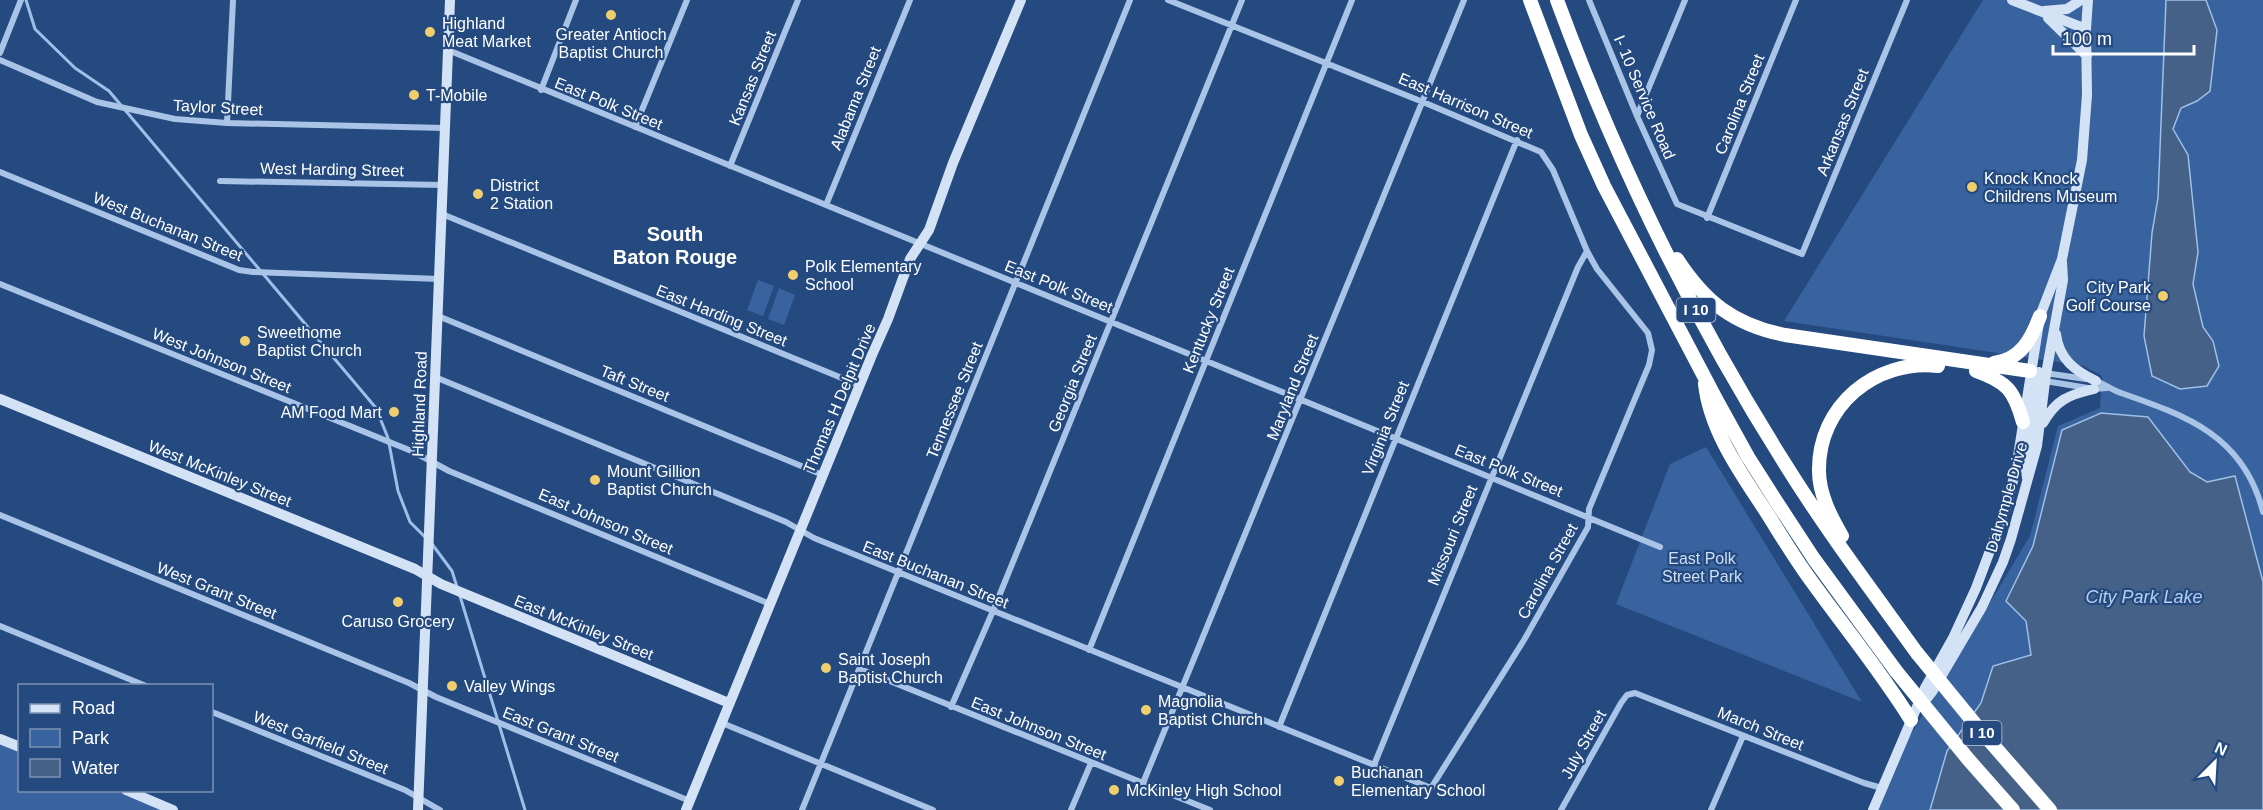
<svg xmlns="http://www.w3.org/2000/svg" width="2263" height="810" viewBox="0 0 2263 810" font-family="Arial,sans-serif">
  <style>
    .green { fill: #38639e }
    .water { fill: #456188; stroke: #9ebfe8; stroke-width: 1.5 }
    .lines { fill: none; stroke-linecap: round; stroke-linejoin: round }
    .stream { stroke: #9ebfe8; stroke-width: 3 }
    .street { stroke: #aac4e7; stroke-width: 6 }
    .secondary { stroke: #d4e2f6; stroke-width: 10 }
    .highway { stroke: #fff; stroke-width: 14 }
    .highway-bridge { stroke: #fff; stroke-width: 14 }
    .poi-dot { fill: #f1ce6d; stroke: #244a80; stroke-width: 2 }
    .labels { text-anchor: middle; stroke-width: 4.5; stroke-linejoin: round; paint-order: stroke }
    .shield { fill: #244a80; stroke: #bdc9d9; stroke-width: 1.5 }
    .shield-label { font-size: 15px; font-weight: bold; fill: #fff }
    .poi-label { font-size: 16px; fill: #fff; stroke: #244a80; text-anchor: start }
    .street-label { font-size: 16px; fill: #fff; stroke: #244a80 }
    .park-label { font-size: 16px; fill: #cedff5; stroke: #244a80 }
    .water-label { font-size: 18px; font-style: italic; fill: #b6ceee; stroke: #244a80 }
    .quarter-label { font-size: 20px; font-weight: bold; fill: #fff; stroke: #244a80 }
  </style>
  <rect width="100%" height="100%" fill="#244a80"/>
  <path class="green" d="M1983,0H2263V810H1873L1890,769L2030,536L2058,426L2100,408L2102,376L2084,366L1784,321Z
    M758,280L774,286L763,316L747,310Z
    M779,288L795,295L784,325L768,319Z
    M1706,447L1862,702L1616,604L1670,464Z
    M0,739L19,747L20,790L126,791L173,810H0Z"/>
  <path class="water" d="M2166,0H2206L2217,30L2210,91L2197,101L2181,108L2173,129L2188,155L2198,252L2193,284L2203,327L2213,341L2219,366L2207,386L2180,389L2152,376L2144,336L2152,233L2158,198Z
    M2101,413L2148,417L2190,472L2207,482L2235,476L2263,582V810H1930L1947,751L1981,703L1993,666L2031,655L2026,621L2006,601L2033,546L2062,430Z"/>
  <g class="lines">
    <path class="stream" d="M26,0L35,29L75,68L109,91L376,408L388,438L398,491L410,522L425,537
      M432,544L452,571L457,587
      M460,596L525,810"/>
    <path class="street" d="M1589,0L1637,116L1677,204L1802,254L1907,0
      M448,50L1660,547
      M0,53L21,0
      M0,60L97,102L175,119L227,123L445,128
      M541,90L576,0
      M1637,116L1685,0
      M227,123L233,0
      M635,127L687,0
      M730,166L798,0
      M0,172L239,270L253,272L439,279
      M220,181L443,185
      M826,205L910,0
      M442,214L859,385
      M1707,218L1796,0
      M0,284L414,452L449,471L770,604
      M438,316L823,475
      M2045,373L2086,379
      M435,377L786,522L814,538L1431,788L1524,640L1588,527L1589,509L1649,365L1652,350L1648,333L1597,269L1587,251L1553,170L1541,152L1423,102L1168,0
      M2045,381L2094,389L2107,388
      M2096,381C2104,384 2111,389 2121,393C2187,416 2244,436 2263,512
      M0,515L409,683L436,697L690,801
      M0,626L146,686
      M1089,650L1352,0
      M860,669L1210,810
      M951,707L993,611L1242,0
      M212,712L405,790L440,810
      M722,723L933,810
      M1279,727L1517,140
      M1374,765L1578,267L1587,251
      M1143,783L1464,0
      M802,810L1130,0
      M1071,810L1091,763
      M1561,810L1621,703L1627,695L1635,693L1864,783L1882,788
      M1711,810L1743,736"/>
    <path class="secondary" d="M2012,0L2086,29
      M2044,11L2067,9L2081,0
      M2048,18L2087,56
      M2056,334C2059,359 2075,371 2096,381
      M0,399L415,569L441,584L729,703
      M2043,423C2056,400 2068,395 2094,389
      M2027,478L2025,462L2039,372
      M1921,706L1932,692L1982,607L2003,562L2011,539L2037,446L2046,374L2063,280L2062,262
      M0,739L20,747
      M126,790L173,810
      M418,810L450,0
      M686,810L872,355L888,319L910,259L929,230L953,163L1021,0
      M1873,810L1925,688L1953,638L1976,588L2006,508L2016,469L2040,316L2062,259L2082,160L2087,95L2086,29L2088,0"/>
    <path class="highway" d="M1530,0L1581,135L1604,186L1716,399L1748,457L1776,501L1814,559L1896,671
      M1557,0C1617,163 1694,320 1787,467C1827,531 1873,592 1917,653
      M1677,259C1705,302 1734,325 1785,335L2030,371
      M1994,363C2021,359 2031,340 2040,316
      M1976,371C2007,382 2014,390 2023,422
      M1705,384C1710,430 1740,472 1765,510C1779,532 1792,554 1807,575C1842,624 1880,670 1911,720
      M1842,536C1831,517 1819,494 1819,471C1818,406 1875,359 1938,366"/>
    <path class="highway-bridge" d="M1917,653L1980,730L2050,810
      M1896,671L1968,759L2013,810"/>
  </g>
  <g class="poi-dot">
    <circle cx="611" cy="15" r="6"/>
    <circle cx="430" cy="32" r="6"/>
    <circle cx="414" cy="95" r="6"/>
    <circle cx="1972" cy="187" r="6"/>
    <circle cx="478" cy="194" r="6"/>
    <circle cx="793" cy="275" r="6"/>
    <circle cx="2163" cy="296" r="6"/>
    <circle cx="245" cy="341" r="6"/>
    <circle cx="394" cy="412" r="6"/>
    <circle cx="595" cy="480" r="6"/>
    <circle cx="398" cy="602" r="6"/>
    <circle cx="826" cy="668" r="6"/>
    <circle cx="452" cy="686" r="6"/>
    <circle cx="1146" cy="710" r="6"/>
    <circle cx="1339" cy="781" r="6"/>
    <circle cx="1114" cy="790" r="6"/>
  </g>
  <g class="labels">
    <g class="shield">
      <rect x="1676.5" y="298" width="39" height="24" rx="4.5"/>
      <rect x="1962.5" y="721" width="39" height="24" rx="4.5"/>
    </g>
    <g class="shield-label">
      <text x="1696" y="315">I 10</text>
      <text x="1982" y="738">I 10</text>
    </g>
    <g class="poi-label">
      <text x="442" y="29">Highland<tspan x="442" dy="18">Meat Market</tspan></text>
      <text x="611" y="40" text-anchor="middle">Greater Antioch<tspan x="611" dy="18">Baptist Church</tspan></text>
      <text x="426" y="101">T-Mobile</text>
      <text x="1984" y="184">Knock Knock<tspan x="1984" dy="18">Childrens Museum</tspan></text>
      <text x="490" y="191">District<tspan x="490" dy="18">2 Station</tspan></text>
      <text x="805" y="272">Polk Elementary<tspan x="805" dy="18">School</tspan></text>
      <text x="2151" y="293" text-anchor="end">City Park<tspan x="2151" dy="18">Golf Course</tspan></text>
      <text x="257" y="338">Sweethome<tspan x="257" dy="18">Baptist Church</tspan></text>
      <text x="382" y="418" text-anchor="end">AM Food Mart</text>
      <text x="607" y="477">Mount Gillion<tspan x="607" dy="18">Baptist Church</tspan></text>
      <text x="398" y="627" text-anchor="middle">Caruso Grocery</text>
      <text x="838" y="665">Saint Joseph<tspan x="838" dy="18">Baptist Church</tspan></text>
      <text x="464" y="692">Valley Wings</text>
      <text x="1158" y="707">Magnolia<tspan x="1158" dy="18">Baptist Church</tspan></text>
      <text x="1351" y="778">Buchanan<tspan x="1351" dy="18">Elementary School</tspan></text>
      <text x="1126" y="796">McKinley High School</text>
    </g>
    <g class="street-label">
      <text transform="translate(752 78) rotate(-68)" y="6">Kansas Street</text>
      <text transform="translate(1645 97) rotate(67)" y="6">I- 10 Service Road</text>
      <text transform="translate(855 98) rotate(-68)" y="6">Alabama Street</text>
      <text transform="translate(609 103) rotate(22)" y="6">East Polk Street</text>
      <text transform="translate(1739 104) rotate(-68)" y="6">Carolina Street</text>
      <text transform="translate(1466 105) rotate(23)" y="6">East Harrison Street</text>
      <text transform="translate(218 107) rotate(3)" y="6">Taylor Street</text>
      <text transform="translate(1842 122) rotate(-68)" y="6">Arkansas Street</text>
      <text transform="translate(332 169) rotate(1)" y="6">West Harding Street</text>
      <text transform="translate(168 226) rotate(22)" y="6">West Buchanan Street</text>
      <text transform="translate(1059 286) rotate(22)" y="6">East Polk Street</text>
      <text transform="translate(722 315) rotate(22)" y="6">East Harding Street</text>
      <text transform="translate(1208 320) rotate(-68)" y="6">Kentucky Street</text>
      <text transform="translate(222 360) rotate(22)" y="6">West Johnson Street</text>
      <text transform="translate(635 383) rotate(22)" y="6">Taft Street</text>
      <text transform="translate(1072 383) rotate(-68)" y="6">Georgia Street</text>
      <text transform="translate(1292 387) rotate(-68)" y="6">Maryland Street</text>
      <text transform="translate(839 398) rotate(-67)" y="6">Thomas H Delpit Drive</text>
      <text transform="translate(954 400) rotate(-68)" y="6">Tennessee Street</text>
      <text transform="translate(419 404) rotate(-88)" y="6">Highland Road</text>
      <text transform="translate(1385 428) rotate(-68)" y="6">Virginia Street</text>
      <text transform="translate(1509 470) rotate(22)" y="6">East Polk Street</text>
      <text transform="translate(220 473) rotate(22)" y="6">West McKinley Street</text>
      <text transform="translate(2006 497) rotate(-74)" y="6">Dalrymple Drive</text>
      <text transform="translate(606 521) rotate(23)" y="6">East Johnson Street</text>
      <text transform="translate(1452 535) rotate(-68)" y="6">Missouri Street</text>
      <text transform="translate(1547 571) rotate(-61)" y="6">Carolina Street</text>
      <text transform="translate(936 574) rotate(22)" y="6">East Buchanan Street</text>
      <text transform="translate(217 590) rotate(22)" y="6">West Grant Street</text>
      <text transform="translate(584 627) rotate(22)" y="6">East McKinley Street</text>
      <text transform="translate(1039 728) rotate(22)" y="6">East Johnson Street</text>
      <text transform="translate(1761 728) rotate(22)" y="6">March Street</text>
      <text transform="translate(561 734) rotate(22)" y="6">East Grant Street</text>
      <text transform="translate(321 742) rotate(22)" y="6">West Garfield Street</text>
      <text transform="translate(1583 744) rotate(-61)" y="6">July Street</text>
    </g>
    <g class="park-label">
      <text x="1702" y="564">East Polk<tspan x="1702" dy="18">Street Park</tspan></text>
    </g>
    <g class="water-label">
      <text x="2144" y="603">City Park Lake</text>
    </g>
    <g class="quarter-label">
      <text x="675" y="241">South<tspan x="675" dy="23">Baton Rouge</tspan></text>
    </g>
  </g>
  <rect x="18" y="684" width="195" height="108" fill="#244a80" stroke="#7c92b3" stroke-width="1.5"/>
  <rect x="30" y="704" width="30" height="9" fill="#d4e2f6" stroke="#7c92b3" stroke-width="1.5"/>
  <text x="72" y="714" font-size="18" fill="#ffffff">Road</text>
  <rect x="30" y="729" width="30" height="18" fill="#38639e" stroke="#7c92b3" stroke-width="1.5"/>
  <text x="72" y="744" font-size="18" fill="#ffffff">Park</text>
  <rect x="30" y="759" width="30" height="18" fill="#456188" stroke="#7c92b3" stroke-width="1.5"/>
  <text x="72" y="774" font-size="18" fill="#ffffff">Water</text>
  <g transform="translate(2215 762) rotate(24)" stroke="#244a80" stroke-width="4.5" paint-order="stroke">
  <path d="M0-4.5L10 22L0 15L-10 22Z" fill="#ffffff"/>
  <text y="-9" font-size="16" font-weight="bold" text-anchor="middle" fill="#ffffff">N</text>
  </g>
  <path d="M2053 45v9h141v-9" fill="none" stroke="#ffffff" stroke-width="3"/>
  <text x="2062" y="45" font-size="18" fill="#ffffff" stroke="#244a80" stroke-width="4.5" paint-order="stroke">100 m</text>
</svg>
